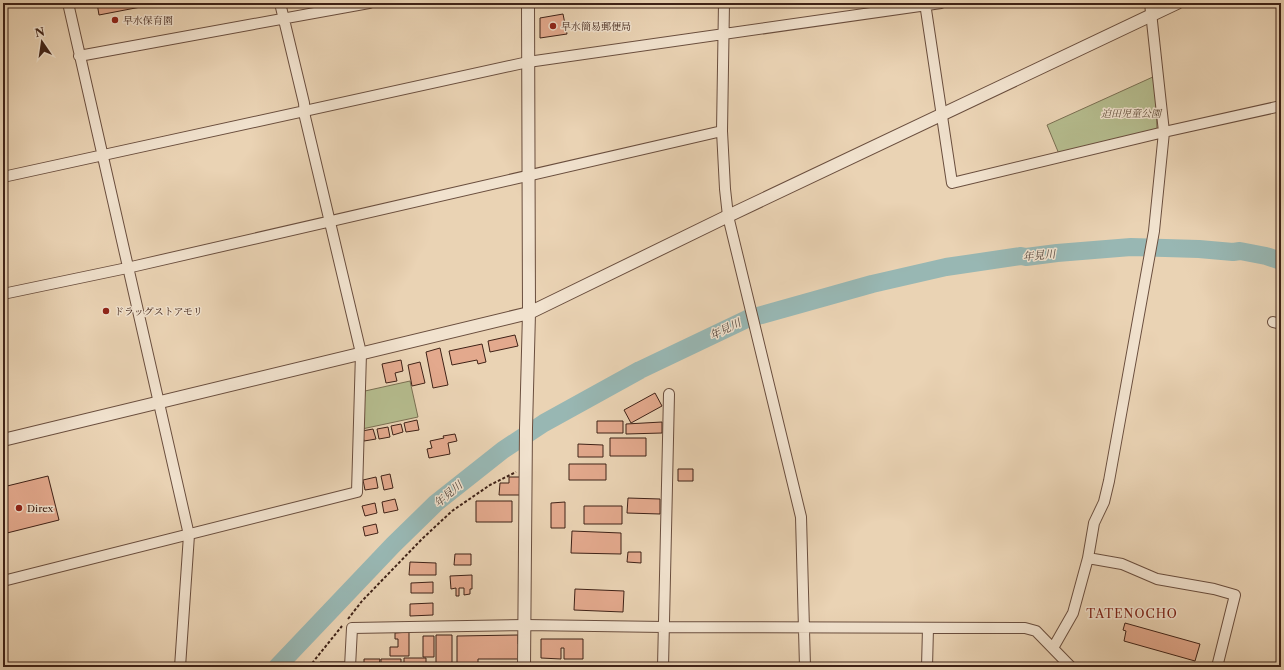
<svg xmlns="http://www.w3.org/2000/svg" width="1284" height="670" viewBox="0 0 1284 670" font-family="'Libre Caslon Text','Noto Serif JP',serif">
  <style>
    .green { fill: #b5bc8e; stroke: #7a6f52 }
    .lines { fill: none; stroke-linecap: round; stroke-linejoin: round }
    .river { stroke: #98b7b3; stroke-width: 18 }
    .building { fill: #e3a98d; stroke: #3f2217 }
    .minor-casing { stroke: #6a4e3e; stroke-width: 12 }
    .tertiary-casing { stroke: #6a4e3e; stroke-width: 14 }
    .path { stroke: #3f2217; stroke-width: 2; stroke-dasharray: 3 2; stroke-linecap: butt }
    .minor { stroke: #f1e2ce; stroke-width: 10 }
    .tertiary { stroke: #f1e2ce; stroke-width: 12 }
    .poi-dot { fill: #8f2418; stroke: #f1e2ce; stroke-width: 1.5 }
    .labels { text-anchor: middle; stroke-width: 3; stroke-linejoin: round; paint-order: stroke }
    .poi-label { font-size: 10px; fill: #3f2217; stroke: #f1e2ce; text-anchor: start }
    .park-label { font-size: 10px; font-style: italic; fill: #5c4835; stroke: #f1e2ce }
    .water-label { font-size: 11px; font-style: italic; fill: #55473e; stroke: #f1e2ce }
    .quarter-label { font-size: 12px; letter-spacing: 1px; fill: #7a1f14; stroke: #f1e2ce }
  </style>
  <rect width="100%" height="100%" fill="#ead3b4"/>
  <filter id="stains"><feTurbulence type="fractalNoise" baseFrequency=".005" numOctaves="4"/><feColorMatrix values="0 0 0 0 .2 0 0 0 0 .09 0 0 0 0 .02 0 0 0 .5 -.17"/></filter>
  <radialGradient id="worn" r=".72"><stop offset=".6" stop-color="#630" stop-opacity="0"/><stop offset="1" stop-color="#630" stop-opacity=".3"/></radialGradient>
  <path class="green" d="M1155,76L1157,130L1059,154L1047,125Z
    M410,381L418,417L362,429L365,391Z"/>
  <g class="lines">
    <path class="river" d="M277,667L393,545L436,503L503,450L544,423L640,370L747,319L872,284L946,267L1021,256L1026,257L1057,253L1131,247L1199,249L1233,252L1240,251L1266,256L1281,261"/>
  </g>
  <path class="building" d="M97,3H151V5L99,15Z
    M563,14L567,34L540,38V18Z
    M515,335L518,346L490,352L488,341Z
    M482,344L486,362L478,364L477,360L452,365L449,351Z
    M440,348L448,385L433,388L426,352Z
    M401,360L403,371L395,373L397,381L386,383L382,364Z
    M420,362L425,383L412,386L408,365Z
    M655,393L662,406L631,423L624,410Z
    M417,420L419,430L406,432L404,423Z
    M597,421H623V433H597Z
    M662,422V433L626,434V424Z
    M401,424L403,432L393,435L391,426Z
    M388,427L390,437L379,439L377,429Z
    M373,429L376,439L364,441L362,431Z
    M455,434L457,441L448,443L450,454L429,458L427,449L432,448L430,441L444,438L443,436Z
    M610,438H646V456H610Z
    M578,444L603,445V457H578Z
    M569,464H606V480H569Z
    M678,469H693V481H678Z
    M390,474L393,488L384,490L381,476Z
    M48,476L59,520L3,534V487Z
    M376,477L378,488L365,490L363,480Z
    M509,477H521V495H499L500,483H509Z
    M628,498L660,499V514L627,513Z
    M395,499L398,510L384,513L382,502Z
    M476,501H512V522H476Z
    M565,502V528H551V503Z
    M375,503L377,513L365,516L362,506Z
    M584,506H622V524H584Z
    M376,524L378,533L365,536L363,527Z
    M572,531L621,533V554L571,553Z
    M628,552H641V563L627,562Z
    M455,554H471V565H454Z
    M410,562L436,563V575H409Z
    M472,575V589H470V594L464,595V588H459V596H456V588L451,589L450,576Z
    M433,582V593H411V583Z
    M575,589L624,591L623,612L574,610Z
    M433,603V615L410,616V604Z
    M1125,623L1200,644L1195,661L1124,641L1126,631L1123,630Z
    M409,632V656H390V647H398V639H395V633Z
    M436,635H452V666H457V636L518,635V644H520L521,659H478V667H436Z
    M423,636H434V657H423Z
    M541,639H583V659H564V648H561V659L541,658Z
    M404,658H426V667H404Z
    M364,659H380L379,667H364Z
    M381,659H401V667H381Z
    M320,662H347V667H320Z"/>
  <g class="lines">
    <g class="minor-casing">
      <path id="minor" d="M68,3L189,535L180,667
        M724,3L722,131L725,189L728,216L801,517L805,667
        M925,3L952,183L1164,132L1281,106
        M79,56L369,3
        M3,177L528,62L941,3
        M3,294L127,268L722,131
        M1273,322L1281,324
        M1088,558L1122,564L1157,579L1214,589L1235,595L1217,667
        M3,581L357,492L361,353L305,117L304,103L280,3
        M1053,648L1073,613L1088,558L1094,523L1104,502L1109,481L1154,231L1164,132L1150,3
        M350,667L352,628L525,625L664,627L1025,628L1036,631L1071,667
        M663,667L669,394
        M927,667L928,628"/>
    </g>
    <g class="tertiary-casing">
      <path id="tertiary" d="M3,440L529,313L728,216L1177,3
        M524,667L526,428L529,313L528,3"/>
    </g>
    <path class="path" d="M348,619L362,601L422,539L452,511L490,485L516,472
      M309,667L342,626"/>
    <use href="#minor" class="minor"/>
    <use href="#tertiary" class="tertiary"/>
  </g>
  <g class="poi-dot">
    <circle cx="115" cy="20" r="4"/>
    <circle cx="553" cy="26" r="4"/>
    <circle cx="106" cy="311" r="4"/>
    <circle cx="19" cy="508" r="4"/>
  </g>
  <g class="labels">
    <g class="poi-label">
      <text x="123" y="24">早水保育園</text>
      <text x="561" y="30">早水簡易郵便局</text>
      <text x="114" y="315">ドラッグストアモリ</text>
      <text x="27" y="512">Direx</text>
    </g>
    <g class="park-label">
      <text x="1131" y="117">迫田児童公園</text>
    </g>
    <g class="water-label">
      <text transform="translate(1039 255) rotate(-5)" y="4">年見川</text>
      <text transform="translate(725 329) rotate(-26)" y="4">年見川</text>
      <text transform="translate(448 494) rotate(-40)" y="4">年見川</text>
    </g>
    <g class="quarter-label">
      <text x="1132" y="618">TATENOCHO</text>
    </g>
  </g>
  <rect width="1284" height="670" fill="none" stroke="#ead3b4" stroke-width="16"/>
  <rect x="4" y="4" width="1276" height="662" fill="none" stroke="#3f2217" stroke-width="2"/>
  <rect x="8" y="8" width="1268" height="654" fill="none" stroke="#3f2217"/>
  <g transform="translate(42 42) rotate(347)" stroke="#f1e2ce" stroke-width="3" paint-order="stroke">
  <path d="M0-3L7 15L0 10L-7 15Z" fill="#3f2217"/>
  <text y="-6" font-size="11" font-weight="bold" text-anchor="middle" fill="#3f2217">N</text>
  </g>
  <rect width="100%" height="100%" filter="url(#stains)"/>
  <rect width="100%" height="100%" fill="url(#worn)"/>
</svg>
